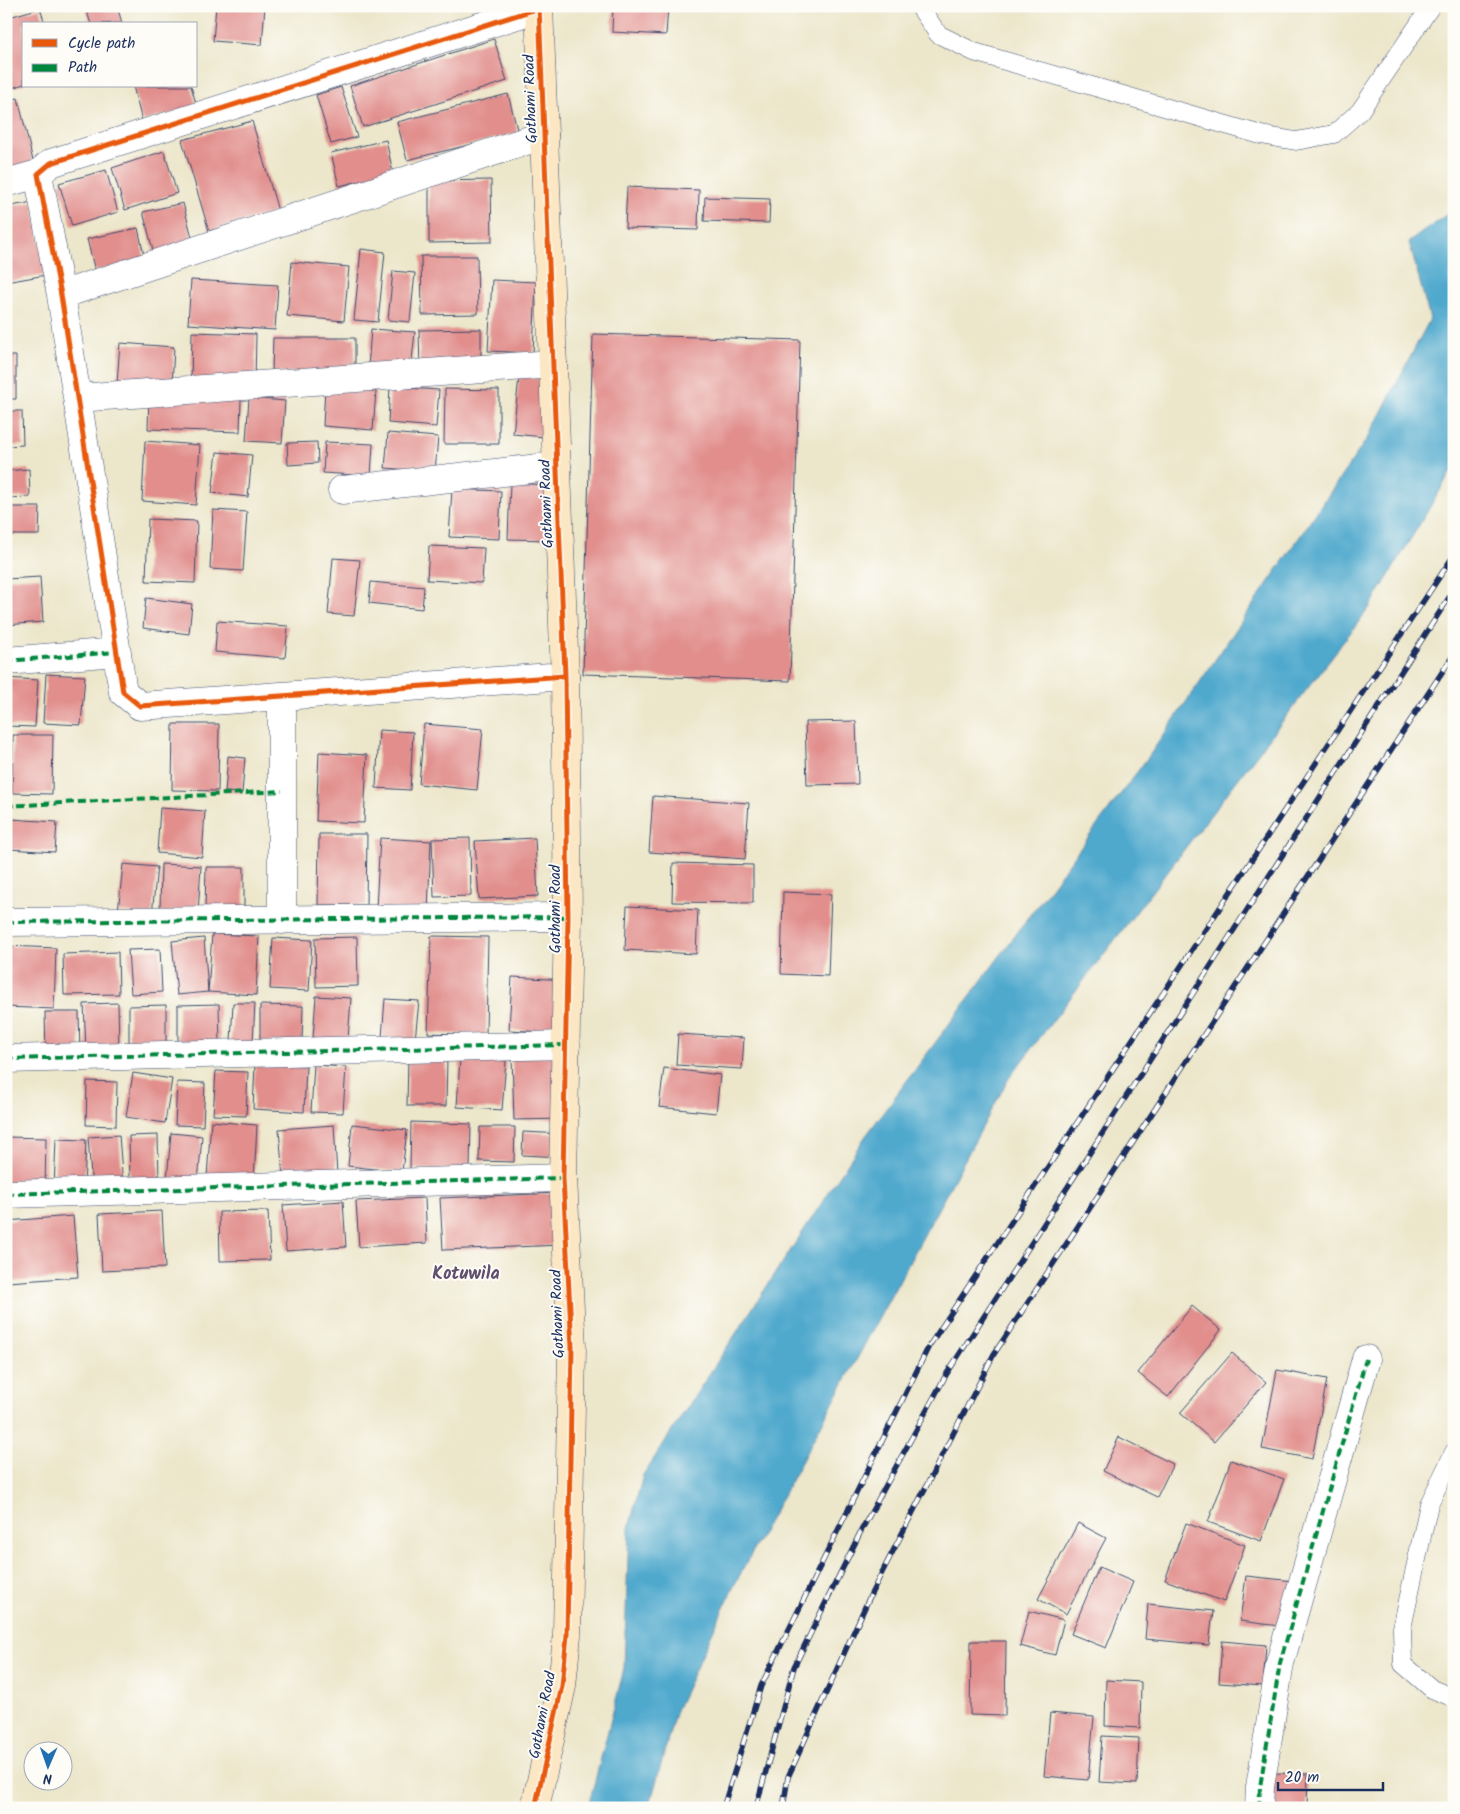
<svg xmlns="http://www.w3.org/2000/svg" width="1460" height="1814" viewBox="0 0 1460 1814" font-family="Kalam,sans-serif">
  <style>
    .water { fill: #4fa9cd; stroke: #356c96 }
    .building { fill: #e18e8c }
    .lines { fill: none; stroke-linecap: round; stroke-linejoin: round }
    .lane-casing { stroke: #3a4a6e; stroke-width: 19 }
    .street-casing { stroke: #3a4a6e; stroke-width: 29 }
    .secondary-casing { stroke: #3a4a6e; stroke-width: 29 }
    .lane { stroke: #fff; stroke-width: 18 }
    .street { stroke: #fff; stroke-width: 28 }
    .secondary { stroke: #fbe7c3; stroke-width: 28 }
    .rail-casing { stroke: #1b2f5e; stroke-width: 5.5 }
    .rail { stroke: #fdfcf7; stroke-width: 4; stroke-dasharray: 11; stroke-linecap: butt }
    .quiet { stroke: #00873e; stroke-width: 4; stroke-dasharray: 8 4; stroke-linecap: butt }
    .cycleway-casing { stroke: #fdfcf7; stroke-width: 8 }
    .cycleway { stroke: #e8590c; stroke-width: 5 }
    .labels { text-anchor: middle; stroke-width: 4; stroke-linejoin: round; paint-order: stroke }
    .street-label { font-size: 15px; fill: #1b2f5e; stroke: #fdfcf7 }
    .quarter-label { font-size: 18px; font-weight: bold; fill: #60506e; stroke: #fdfcf7 }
  </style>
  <rect width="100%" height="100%" fill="#fdfcf7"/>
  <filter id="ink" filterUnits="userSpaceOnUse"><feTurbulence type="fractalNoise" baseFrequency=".02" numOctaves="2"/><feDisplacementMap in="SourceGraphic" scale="10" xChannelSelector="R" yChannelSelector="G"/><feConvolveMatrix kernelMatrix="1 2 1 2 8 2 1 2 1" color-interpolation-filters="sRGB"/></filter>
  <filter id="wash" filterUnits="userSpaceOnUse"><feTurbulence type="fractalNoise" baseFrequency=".0096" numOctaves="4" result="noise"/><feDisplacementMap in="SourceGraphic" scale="20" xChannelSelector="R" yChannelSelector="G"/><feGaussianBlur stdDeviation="1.12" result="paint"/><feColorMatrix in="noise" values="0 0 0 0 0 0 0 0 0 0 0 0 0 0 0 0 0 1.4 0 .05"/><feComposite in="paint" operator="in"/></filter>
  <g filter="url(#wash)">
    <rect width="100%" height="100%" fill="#ece6ca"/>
    <path class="water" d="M1454,209V467L1370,607L1009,1078L735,1584L676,1710L649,1808H588L624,1669L629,1528L643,1475L865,1137L1149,756L1369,436L1430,319L1409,242Z"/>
    <g id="blocks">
      <path class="building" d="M85,6H117L122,23L91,24Z
        M216,6H265L262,45L213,41Z
        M613,6H668L666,35L612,32Z
        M40,8L45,24H24V84L9,89L6,78V18Z
        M494,39L507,81L363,127L350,86Z
        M133,86H191L197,107L142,121Z
        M341,87L357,137L331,144L316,95Z
        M508,94L518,133L407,160L397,122Z
        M18,98L34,165L6,171V101Z
        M252,121L278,211L209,231L182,140Z
        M386,140L393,173L339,186L331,153Z
        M164,151L177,193L125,210L112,168Z
        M106,170L118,212L72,226L59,183Z
        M491,180L492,242L429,243V181Z
        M627,187L699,190L698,230L625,228Z
        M705,197L770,199L769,223L704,221Z
        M33,202L46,275L6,282V207Z
        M183,203L194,245L154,254L143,212Z
        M138,228L145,260L95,271L87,239Z
        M361,249L385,252L378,322L354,320Z
        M421,256H477L478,314L422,315Z
        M292,262L349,267L344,321L287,316Z
        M393,271L415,273L410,322L388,320Z
        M191,280L278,285L275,330L188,324Z
        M492,280L536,282L533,353L488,351Z
        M371,329L415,332L411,370L368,368Z
        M481,329V371L420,372L419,330Z
        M192,332L256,334L255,383L191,381Z
        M593,334L800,340L790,681L583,674Z
        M273,338H355V373L272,372Z
        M120,343L174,347L172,387L117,383Z
        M6,356H16V399H6Z
        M519,377L549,379L544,437L513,434Z
        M390,387L439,390L436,427L388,423Z
        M325,388L376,391L373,430L323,426Z
        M445,389L499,390V444H444Z
        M149,395L241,399L240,432L148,429Z
        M249,398L285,401L282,443L246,441Z
        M6,411H22L23,445L6,446Z
        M388,433L438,437L435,472L385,468Z
        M145,441L200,445L196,505L142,501Z
        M317,442L318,463L288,465L287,443Z
        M325,442L373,444L371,476L323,473Z
        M217,452L252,455L248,497L212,493Z
        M29,469L30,497L6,498V471Z
        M510,483L550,485L548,540L508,539Z
        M452,489L501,491L499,539L449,537Z
        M6,507H40L39,535H6Z
        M213,510L247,512L243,571L210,569Z
        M148,519L197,521L195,583L146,581Z
        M429,546L484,548L482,583L427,580Z
        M333,558L360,560L354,616L328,614Z
        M40,577L43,622L6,625V579Z
        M371,582L424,587L422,609L369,603Z
        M146,598L192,604L189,634L143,628Z
        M217,621L288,626L285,658L215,652Z
        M46,674L85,676L81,725L43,723Z
        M6,678L38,680L35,727L6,726Z
        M856,721L858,784L807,785L805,722Z
        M173,724H219L218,791L172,790Z
        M424,724L483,729L477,790L419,784Z
        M379,730L413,732L410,790L376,788Z
        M13,735H53L52,794L12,793Z
        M319,752L367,755L364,823L316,821Z
        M228,756L245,758L242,793L225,792Z
        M653,796L749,803L745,859L649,852Z
        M160,808L205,811L202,857L157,853Z
        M10,819L57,822L55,852L9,849Z
        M319,834H367L366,905H318Z
        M380,838L431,841L428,911L376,908Z
        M470,838L471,896L434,897L432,839Z
        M535,838L538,896L479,899L475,841Z
        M673,863L753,865V903L672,902Z
        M123,864L157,867L152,915L118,912Z
        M161,864L201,866L198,914L160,913Z
        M206,867H244V911H205Z
        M783,892L831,894L828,976L781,974Z
        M627,906L698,910L696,954L625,950Z
        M212,934L259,936L256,995L208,992Z
        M431,936L488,937L486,1035L428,1033Z
        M357,937L358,986L316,987L315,938Z
        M204,938L208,992L177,995L172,941Z
        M273,938L312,940L309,991L270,989Z
        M6,946L56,948L54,1009L6,1007Z
        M160,949L162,992L131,994L128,950Z
        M118,952L119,994L64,995L63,954Z
        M512,977L566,980L563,1033L509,1030Z
        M316,996L351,998L348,1040L313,1038Z
        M385,999L419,1001L415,1040L382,1037Z
        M118,1003L119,1048L86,1049L84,1004Z
        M233,1003H255L253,1043L231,1042Z
        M219,1004L220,1045L178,1046V1005Z
        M166,1005V1047H129V1006Z
        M260,1005L303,1006L302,1043L260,1042Z
        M45,1012H79L80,1056H46Z
        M678,1034L744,1038L742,1069L676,1065Z
        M562,1055L564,1119L514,1120L512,1057Z
        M408,1058H447L446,1106H407Z
        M460,1058L506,1061L502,1110L457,1107Z
        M255,1064L306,1066L304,1112L253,1109Z
        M314,1065L346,1067L343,1113L311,1112Z
        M664,1068L720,1075L716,1113L659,1107Z
        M216,1071L248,1072L246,1116L213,1115Z
        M133,1073L172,1079L165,1123L126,1117Z
        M87,1081L117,1082L116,1126L86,1125Z
        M177,1082L205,1083L203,1126L175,1125Z
        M211,1121L257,1125L254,1181L207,1177Z
        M411,1122L471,1124L470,1170L410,1169Z
        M352,1124L407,1130L402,1172L348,1166Z
        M334,1125L337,1174L283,1178L279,1129Z
        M480,1127H515L514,1162L479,1161Z
        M523,1132L564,1134L562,1157L522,1155Z
        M171,1133L202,1136L198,1183L167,1180Z
        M119,1135L123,1186L92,1189L88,1137Z
        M158,1135L159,1182H130L129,1136Z
        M6,1137L46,1138L45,1188H6Z
        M56,1139L86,1140L84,1189L54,1188Z
        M558,1193L561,1245L443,1250L440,1198Z
        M425,1198L427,1243L359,1247L356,1201Z
        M343,1201L346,1247L286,1251L283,1205Z
        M162,1211L165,1268L102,1271L99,1214Z
        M268,1211L270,1260L220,1261L219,1212Z
        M73,1216L78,1277L8,1282L6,1221Z
        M1192,1306L1221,1330L1168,1397L1138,1373Z
        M1232,1353L1266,1382L1214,1442L1180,1413Z
        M1277,1370L1327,1379L1312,1459L1262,1449Z
        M1119,1437L1173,1464L1157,1497L1103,1471Z
        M1231,1460L1284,1479L1261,1541L1208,1522Z
        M1078,1523L1106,1538L1066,1614L1038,1599Z
        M1186,1523L1245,1545L1224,1602L1165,1580Z
        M1099,1567L1133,1582L1106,1648L1071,1634Z
        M1246,1576L1294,1581L1288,1627L1240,1621Z
        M1148,1604L1213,1611L1209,1645L1145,1639Z
        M1029,1611L1064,1620L1055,1655L1020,1646Z
        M971,1641H1006L1005,1716L970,1715Z
        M1222,1641L1266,1645L1263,1686L1219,1683Z
        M1106,1680L1141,1682L1140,1728L1105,1726Z
        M1050,1713L1094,1717L1088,1780L1044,1776Z
        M1102,1736L1139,1738L1137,1784L1099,1782Z
        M1272,1773L1308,1774L1307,1808H1271Z"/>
    </g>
  </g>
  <g filter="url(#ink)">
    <use href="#blocks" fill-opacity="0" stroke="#3a4a6e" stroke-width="1"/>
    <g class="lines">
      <g class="lane-casing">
        <path id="lane" d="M919,6L938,34L974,52L1261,135L1296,141L1334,134L1360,111L1431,6
          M1454,1452L1429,1504L1402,1628L1403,1664L1432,1689L1454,1698"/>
      </g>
      <g class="street-casing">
        <path id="street" d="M539,8L51,163L38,174L61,295L123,692L140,706L565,676
          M6,183L38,174
          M61,295L544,135
          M77,398L553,364
          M342,490L557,466
          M6,661L117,652
          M282,696V920
          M6,922L568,917
          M6,1059L566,1045
          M6,1194L563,1178
          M1259,1808L1260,1787L1280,1663L1366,1359"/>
      </g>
      <g class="secondary-casing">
        <path id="secondary" d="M535,1808L562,1686L567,1635L572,1347L563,1178L568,917L565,676L539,6"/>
      </g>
      <use href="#lane" class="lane"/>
      <use href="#street" class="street"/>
      <use href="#secondary" class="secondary"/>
      <g class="rail-casing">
        <path id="rail" d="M723,1808L761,1686L929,1346L1454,555
          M756,1808L794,1667L862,1529L946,1375L1454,590
          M783,1808L788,1777L870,1596L994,1354L1454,654"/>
      </g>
      <use href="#rail" class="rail"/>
      <path class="quiet" d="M6,661L117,652
        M6,806L282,791
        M6,922L568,917
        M6,1059L566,1045
        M6,1194L563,1178
        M1259,1808L1260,1787L1280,1663L1366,1359"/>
      <g class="cycleway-casing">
        <path id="cycleway" d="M539,8L51,163L38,174L61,295L123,692L140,706L565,676
          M535,1808L562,1686L567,1635L572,1347L563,1178L568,917L565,676L539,6"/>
      </g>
      <use href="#cycleway" class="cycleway"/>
    </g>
  </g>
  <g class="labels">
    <g class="street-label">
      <text transform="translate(530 99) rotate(-92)" y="5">Gothami Road</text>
      <text transform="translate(546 504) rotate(-92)" y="5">Gothami Road</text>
      <text transform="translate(555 909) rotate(-90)" y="5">Gothami Road</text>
      <text transform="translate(557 1314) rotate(-92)" y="5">Gothami Road</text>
      <text transform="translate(542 1715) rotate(-79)" y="5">Gothami Road</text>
    </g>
    <g class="quarter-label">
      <text x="466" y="1279">Kotuwila</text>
    </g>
  </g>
  <rect width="1460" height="1814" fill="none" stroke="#fdfcf7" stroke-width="25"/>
  <rect x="22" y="22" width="175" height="65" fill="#fdfcf7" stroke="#a3aaba"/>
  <rect x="32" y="39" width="25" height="8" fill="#e8590c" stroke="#a3aaba"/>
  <text x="68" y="48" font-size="15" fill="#1b2f5e">Cycle path</text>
  <rect x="32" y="64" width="25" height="8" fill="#00873e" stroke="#a3aaba"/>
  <text x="68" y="72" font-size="15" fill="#1b2f5e">Path</text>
  <g transform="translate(48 1766) rotate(182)"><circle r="24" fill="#fdfcf7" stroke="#a3aaba"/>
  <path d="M0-4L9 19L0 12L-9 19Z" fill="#1f6fb2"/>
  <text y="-8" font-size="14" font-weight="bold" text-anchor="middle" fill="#1b2f5e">N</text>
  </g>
  <path d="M1278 1782v8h105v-8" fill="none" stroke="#1b2f5e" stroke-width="2.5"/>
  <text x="1285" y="1782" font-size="15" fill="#1b2f5e" stroke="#fdfcf7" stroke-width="4" paint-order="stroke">20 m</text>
</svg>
